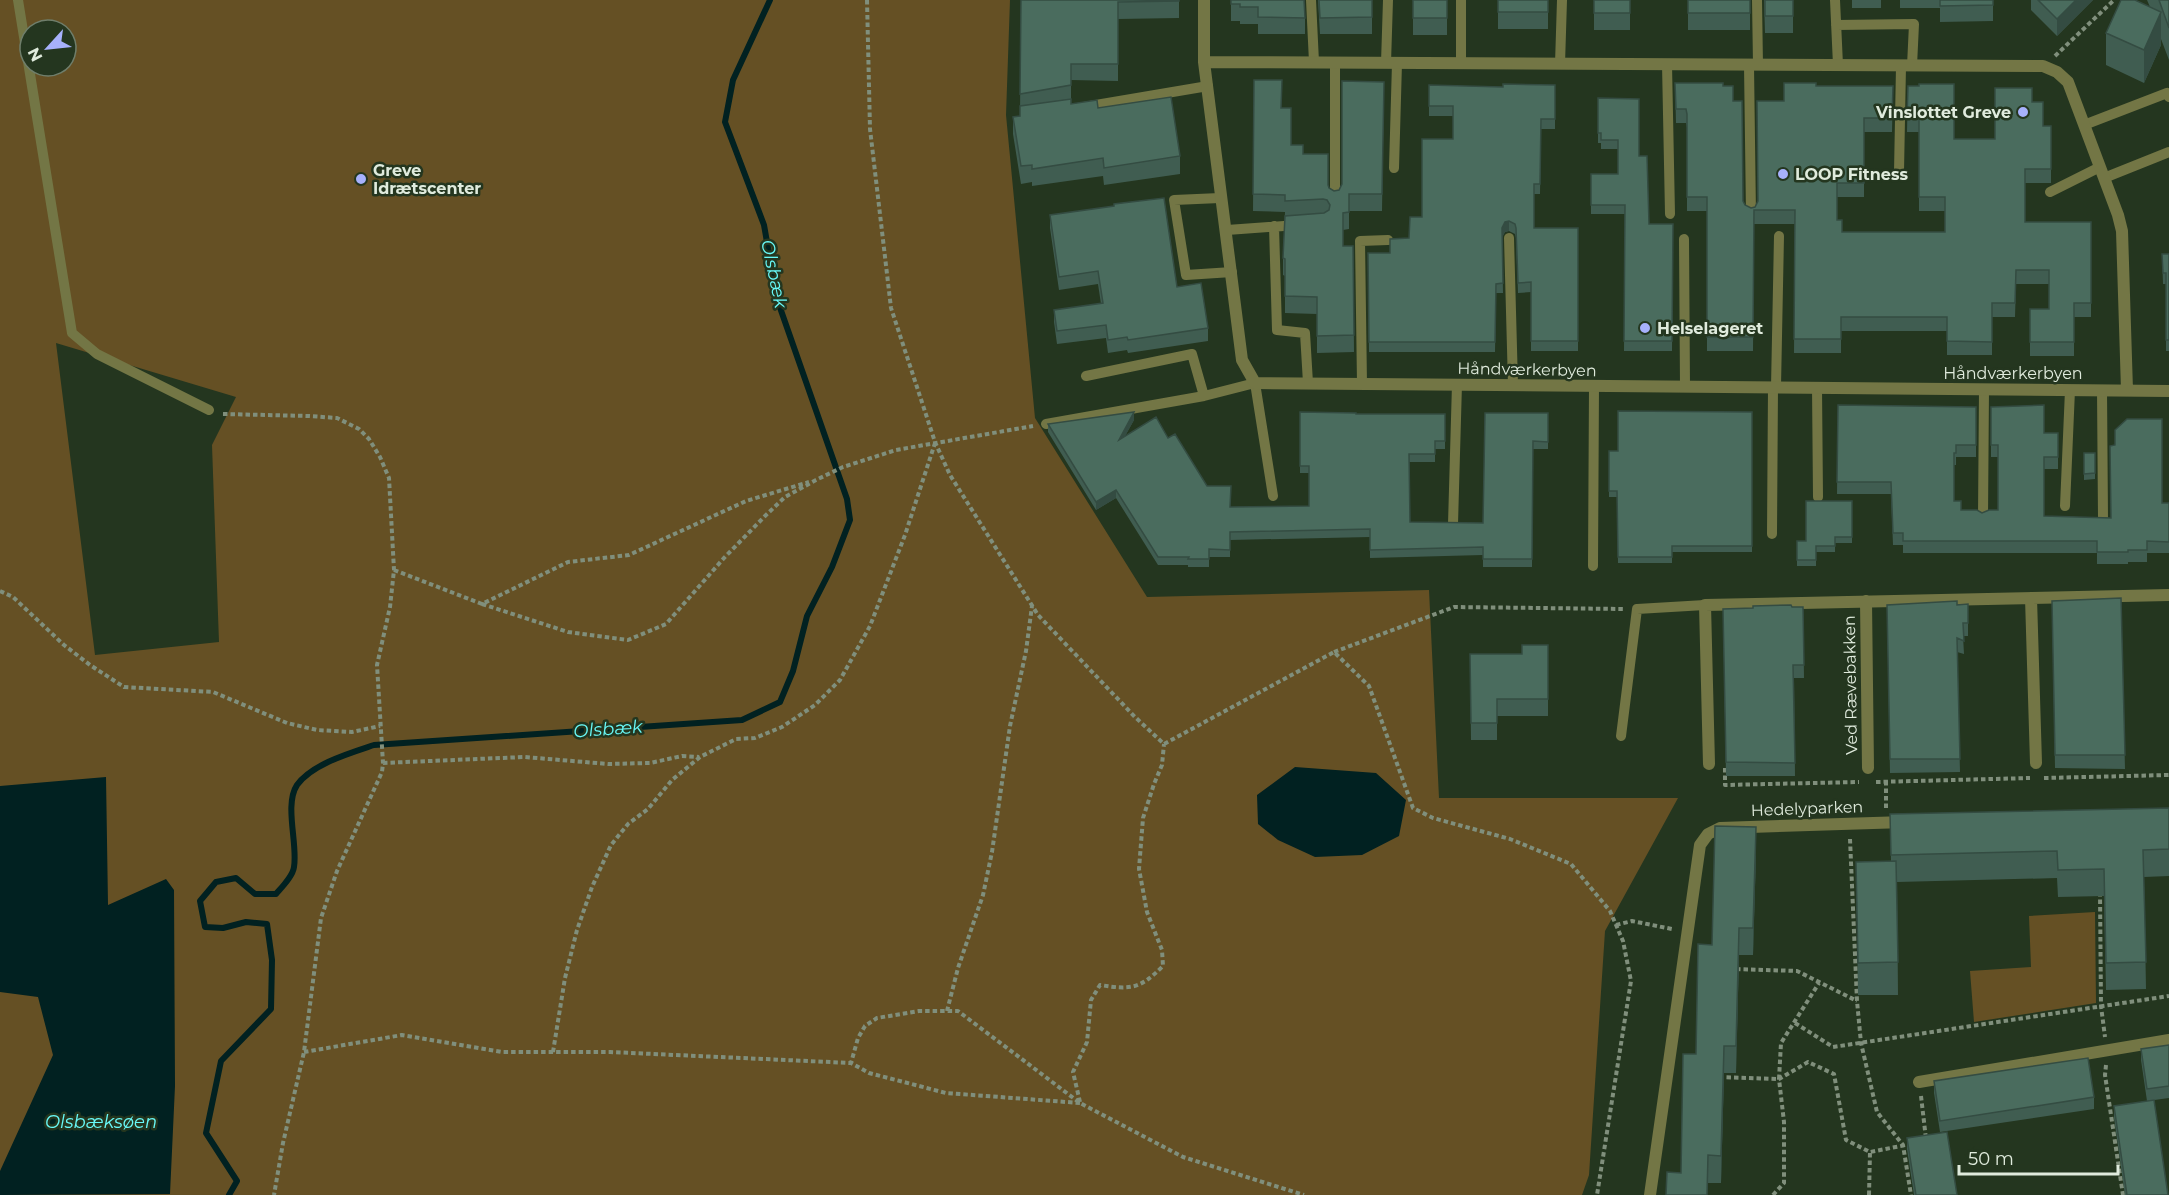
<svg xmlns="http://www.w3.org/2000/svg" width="2169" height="1195" viewBox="0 0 2169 1195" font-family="Montserrat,sans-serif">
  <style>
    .green { fill: #655024; fill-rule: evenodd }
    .water { fill: #012121 }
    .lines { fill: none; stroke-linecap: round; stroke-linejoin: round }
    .stream { stroke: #012121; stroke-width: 6 }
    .path { stroke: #808f7c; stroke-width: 4; stroke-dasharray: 4.5 3; stroke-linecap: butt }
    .lane { stroke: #737645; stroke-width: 10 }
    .street { stroke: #737645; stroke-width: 12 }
    .wall { fill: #405d51 }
    .shaded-wall { fill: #344c42 }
    .building { fill: #4a6c5e; stroke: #344c42; stroke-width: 1.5 }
    .poi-dot { fill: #a7b1fc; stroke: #24361f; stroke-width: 2 }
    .labels { text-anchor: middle; stroke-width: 5; stroke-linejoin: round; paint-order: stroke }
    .poi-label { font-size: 16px; font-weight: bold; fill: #e0ebdd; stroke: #24361f; text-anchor: start }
    .street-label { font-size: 16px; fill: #e0ebdd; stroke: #24361f }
    .water-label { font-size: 18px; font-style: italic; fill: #68f9f8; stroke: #24361f }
  </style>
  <rect width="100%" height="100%" fill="#24361f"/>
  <path class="green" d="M0,0H1010L1006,115L1035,418L1147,597L1429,590L1439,798H1678L1605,931L1589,1175L1582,1195H0ZM30,30H66V66H30ZM56,343L236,397L212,445L219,642L95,655Z
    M2095,912L2096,1003L1974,1022L1970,971L2031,967L2029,916Z"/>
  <path class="water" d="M1295,767L1376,773L1406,800L1399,836L1362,855L1315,857L1278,840L1258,824L1257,795Z
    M106,777L108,905L166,879L174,890L175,1086L170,1194L0,1195V1171L53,1055L38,997L0,992V786Z"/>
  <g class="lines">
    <path class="stream" d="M229,1195L237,1181L206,1133L221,1061L271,1009L272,960L267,924L246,922L223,928L205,927L200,901L216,882L236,878L255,894H276C282,887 293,876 294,867C298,844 284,805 297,785C312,764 350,753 374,745L742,720L780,702L793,671L807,616L832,567L850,520L847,499L777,299L764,225L725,122L733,80L770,0"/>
    <path class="path" d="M867,0L870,129L891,308L935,442L950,475L1038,615L1135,717L1164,744L1334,652L1369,686L1413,808L1433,818L1510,839L1571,864L1610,911L1623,941L1631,981L1597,1195
      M2055,56L2114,0
      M223,414L309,416L337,418L359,429L369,439L380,457L389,478L394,570L390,607L377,665L383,763L382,772L337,871L321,918L304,1052L283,1143L274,1195
      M394,570L482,604L568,562L629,555L746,501L809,482
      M0,591L13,597L64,645L90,665L124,687L213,692L287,723L317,730L352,732L380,726
      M482,604L568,632L628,640L666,624L724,558L765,516L785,497L816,480L843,467L896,450L1033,426
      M1334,652L1454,607L1624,609
      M383,763L524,757L608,764L650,763L682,756L699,757
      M1725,768V785L1859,782
      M2044,778L2169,775
      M1886,781V808
      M1876,782L2030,778
      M1850,839L1857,1001L1861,1043L1877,1112L1903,1145L1911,1195
      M2100,892L2101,1006L2105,1037
      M1616,925L1632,921L1672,929
      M1736,969L1797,971L1857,1001
      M947,1011L958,968L983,895L992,852L1010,726L1026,651L1032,606
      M1795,1023L1833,1047L2169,996
      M304,1052L402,1035L502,1052H610L851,1063
      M553,1052L565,978L577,930L592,887L611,845L628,824L648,809L672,780L700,757L736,739L755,738L782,727L815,705L840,680L870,626L905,535L935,443
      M2106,1065L2105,1075L2123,1195
      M1719,1077L1779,1079L1781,1043L1819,983
      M1921,1096L1926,1139
      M1080,1102L1073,1072L1087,1042L1091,1000L1100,985C1131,990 1140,989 1163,966L1162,950L1147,912L1139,869L1143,818L1154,784L1162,765L1164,744
      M1080,1103L946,1093L869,1073L851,1063L858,1038L865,1026L877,1018L919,1011H958L1080,1103L1183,1157L1304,1195
      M1773,1195L1784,1183V1122L1779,1079L1808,1062L1834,1074L1846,1140L1870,1152L1911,1144
      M1869,1195L1870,1152"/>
    <path class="lane" d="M18,0L72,333L97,354L209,410
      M1311,0L1314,62
      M1757,0L1758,65
      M1835,0L1838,65
      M1836,25L1914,24L1912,66
      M1335,62V201
      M1386,63L1388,0
      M1461,63V0
      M1560,64L1562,0
      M1667,64L1670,214
      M1749,65L1751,215
      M1084,107L1208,86
      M2084,125L2167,93L2169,97
      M1394,168L1397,63
      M1899,172L1901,66
      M2104,178L2169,152
      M2050,192L2100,167
      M1220,198L1174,200L1186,275L1232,272
      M1274,226L1277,330L1305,333L1308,383
      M1227,230L1298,225
      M1509,238L1513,385
      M1684,239L1685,386
      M1086,376L1192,354L1204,396
      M1362,384L1360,241L1388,240
      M1776,387L1779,236
      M1817,387L1818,497
      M2102,390L2103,518
      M1046,424L1204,396L1255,383L1273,496
      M2065,506L2070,390
      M1983,518L1984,389
      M1453,524L1457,384
      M1772,534L1773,387
      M1593,566L1594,386
      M1621,736L1637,609L1705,605"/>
    <path class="street" d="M1204,0V62L1242,360L1255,383L2169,391
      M1204,62L2043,66L2057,72L2068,82L2118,215L2122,231L2127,390
      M2031,598L2036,763
      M1866,601L1868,768
      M1709,764L1705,605L2169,595
      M1919,1082L2169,1040
      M1650,1195L1700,845L1708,834L1720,828L1905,822"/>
  </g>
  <path class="wall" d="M1021,0H1179V18L1118,19V81L1071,80V104L1098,108L1180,156V174L1104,185L1103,176L1032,186V182L1021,184L1013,134V117L1020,116Z
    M1231,0L1305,18V34H1258V24H1240V21H1231Z
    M1318,0H1372V34H1320Z
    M1413,0H1447V35H1413Z
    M1498,0H1548V29H1498Z
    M1594,0H1641H1630V30H1594Z
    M1688,0H1750V30H1688Z
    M1764,0H1793V33H1765Z
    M1852,0H1881V8H1852Z
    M1900,0H1993V21L1940,22V8H1900Z
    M2031,0H2093L2057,36L2031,10Z
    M2147,0H2169V60L2161,39V45L2144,83L2106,65V33L2150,7Z
    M1254,80L1282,108L1291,145L1303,154L1328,185L1329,188L1334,191L1339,190L1342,184L1384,82L1382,211H1349V229L1343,230V246H1353L1354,352L1317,353V314L1285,313V276L1283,275V258L1285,212L1253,211Z
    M1675,83L1723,86L1733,101L1743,201L1745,205L1751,208L1755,207L1758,201L1784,101L1816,86H1893L1892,132H1864V197H1837V220L1842,232H1945V211H1919V132H1907L1908,86L1954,139H1995L2032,102L2043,126H2051V183H2025V222H2091V317H2074V356H2030V309H2049V284H2016L2015,317H1992V355H1947V331H1841V353H1794L1795,224H1754L1753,351H1707V211H1687V128L1686,123H1676Z
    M1429,85L1503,87L1555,85V129H1541L1540,194H1534V228H1578V351H1531V292L1518,293L1516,238L1515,234L1509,231L1505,232L1502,237L1503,293H1496L1495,352H1369L1368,253H1390L1409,238L1422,217L1453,139V116H1429Z
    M1598,98L1639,156L1649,224H1673L1672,351H1624L1625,214H1591V174H1618V149H1601V143H1598Z
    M1050,215L1177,287L1208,328V341L1128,353L1127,350L1108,353L1106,338L1057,344L1054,322V310L1101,304L1098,284L1059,290L1050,228Z
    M2162,254H2169V351H2166V284H2163Z
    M1838,405L1976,407V457H1956V465H1954V501L1961,510L1982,513L1998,510V457H1991V407L2044,433H2058V469H2044V516L2111,518L2162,503H2169V553H2147V562H2128V564H2097V553H1903V545H1893L1891,494H1837Z
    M1300,412L1356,414H1445V449H1435V462H1409L1410,522L1483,523L1548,413V449H1533L1532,567H1483V555L1370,558V537L1230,540V557H1209V567H1188V565H1158L1116,498L1096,510L1048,432V424L1134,420L1125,436L1168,438L1207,486L1231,507L1309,506V473H1300Z
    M1752,412V552H1672V563H1618L1617,497H1609V451H1618Z
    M2084,453H2095V479L2084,480Z
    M1852,501V543H1835V552H1816V566H1797V541H1806Z
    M2121,598L2125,769L2055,768L2052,601Z
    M1968,604V636H1963L1964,654L1957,652L1960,772L1890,773L1887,605Z
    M1803,607L1804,678H1794L1795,776H1726L1723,609Z
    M1548,645V716H1497V740H1471L1470,654H1522Z
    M2169,808V876L2144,877L2146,989L2106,990L2104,896L2058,897L2057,878L1897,882L1898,995H1858L1856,862H1891L1890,814Z
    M1756,854L1753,955H1739L1736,1073H1724L1721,1183H1708L1707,1195H1666L1681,1173L1696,1054Z
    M2169,1045V1098L2147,1101L2141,1060V1049Z
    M1934,1081L2094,1097V1109L1940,1132L1934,1093Z
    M2114,1106L2168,1195H2125L2114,1118Z
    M1907,1138L1957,1195H1914L1907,1149Z"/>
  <path class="shaded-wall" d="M2076,0H2093L2057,36V19Z
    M2161,12V45L2144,83V50Z
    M1509,221V231L1505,232L1502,238V228L1505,222Z
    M1134,412V420L1119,447V440Z
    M1116,490V498L1096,510V502Z
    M1756,827V854L1753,955V928Z
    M1739,928V955L1736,1073V1046Z
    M1724,1046V1073L1721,1183V1156Z"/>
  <path class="building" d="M1021,0H1179V1L1118,2V64H1071V85L1020,94Z
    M1231,0H1304L1305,18L1258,17V7H1240V4H1231Z
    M1319,0H1372V17L1320,18Z
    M1413,0H1447V18H1413Z
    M1498,0H1548V12H1498Z
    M1594,0H1630V13H1594Z
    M1688,0H1750V13H1688Z
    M1765,0H1793V16H1765Z
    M1940,0H1993V5L1940,6Z
    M2038,0H2076L2057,19Z
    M2121,0H2135L2161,12L2144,50L2106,33Z
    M2159,0H2169V28Z
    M1254,80H1282L1281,108H1291V145H1303V154H1328V185L1329,188L1334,191L1339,190L1342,184V81L1384,82L1382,194H1349V212L1343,213V246H1353L1354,335L1317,336V297L1285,296V259L1283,258L1285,216L1324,213L1329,210L1330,205L1327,200L1323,199L1285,201V195L1253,194Z
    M1675,83H1723V86H1733V101H1742L1743,201L1745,205L1751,208L1755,207L1758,201L1757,101H1784V83H1816V86H1893L1892,118H1864V183H1837V220H1842V232H1945V197H1919V118H1907L1908,86H1919V84H1954V139H1995V88H2032V102H2043V126H2051V169H2025V222H2091V303H2074V342H2030V309H2049V270H2016L2015,303H1992V342L1947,341V317H1841V339H1794L1795,210H1754L1753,337H1707V197H1687V114L1686,109H1676Z
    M1503,84L1555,85V119H1541L1540,184H1534V228H1578V341H1531V282L1518,283L1516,228L1515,224L1509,221L1505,222L1502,228L1503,283L1496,284L1495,342H1369L1368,253H1390V239L1409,238L1410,217H1422V139H1453V106H1429V85L1503,87Z
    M1171,97L1180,156L1104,168L1103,158L1032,169V165L1021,166L1013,117L1020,116V106L1071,99V104L1097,100L1098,108Z
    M1598,98L1639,99V156H1647L1649,224H1673L1672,341H1624L1625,205H1591V174H1618V140H1601V133H1598Z
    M1164,198L1177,287L1201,283L1208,328L1128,340L1127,337L1108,340L1106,325L1057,331L1054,310L1103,303L1098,271L1059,277L1050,215L1114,206V204Z
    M2162,254H2169V340H2166V273H2163Z
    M1838,405L1976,407V445H1956V453H1954V501H1961V510H1977L1982,513L1989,510H1998V445H1991V407L2044,405V433H2058V457H2044V516L2111,518L2110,446L2115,445V430L2127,419H2162V503H2169V542L2147,541V550H2128V552H2097V541H1903V533H1893L1891,482H1837Z
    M1618,411L1752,412V546H1672V557H1618L1617,491H1609V451H1618Z
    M1134,412L1119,440L1156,417L1168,438L1175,434L1207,486H1231L1230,507L1309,506V466H1300V412L1356,413V414H1445V441H1435V454H1409L1410,522L1483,523L1485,413H1548V442L1533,441L1532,559H1483V547L1370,550V529L1230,532V550L1209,549V559H1188L1189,557H1158L1116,490L1096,502L1048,424Z
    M2084,453H2095V473L2084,474Z
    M1806,501H1852V537H1835V546H1816V560H1797V541H1806Z
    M2121,598L2125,755H2055L2052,601Z
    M1957,601V605L1968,604V623H1963L1964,641L1957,638L1960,759H1890L1887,605Z
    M1791,605L1792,607H1803L1804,665H1793L1795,763L1726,762L1723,609L1753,608V606Z
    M1522,645H1548V699H1497V723H1471L1470,654H1522Z
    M2169,808V849L2143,850L2146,962L2106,963L2104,869L2058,870L2057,851L1891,855L1890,814Z
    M1715,826L1756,827L1753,928H1739L1736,1046H1724L1721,1156L1708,1155L1707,1195H1666L1667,1172L1681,1173L1683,1054H1696L1698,944L1712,945Z
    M1896,861L1898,962L1858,963L1856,862Z
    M2169,1045V1086L2147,1089L2141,1049Z
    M2088,1058L2094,1097L1940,1121L1934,1081Z
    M2154,1100L2168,1195H2127L2114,1106Z
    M1947,1132L1957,1195H1916L1907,1138Z"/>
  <g class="poi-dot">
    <circle cx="2023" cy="112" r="6"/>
    <circle cx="1783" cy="174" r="6"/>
    <circle cx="361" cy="179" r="6"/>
    <circle cx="1645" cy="328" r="6"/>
  </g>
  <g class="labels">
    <g class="poi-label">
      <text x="2011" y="118" text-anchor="end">Vinslottet Greve</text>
      <text x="373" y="176">Greve<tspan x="373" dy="18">Idrætscenter</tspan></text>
      <text x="1795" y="180">LOOP Fitness</text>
      <text x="1657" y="334">Helselageret</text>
    </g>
    <g class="street-label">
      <text transform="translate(1527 369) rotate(1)" y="6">Håndværkerbyen</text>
      <text x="2013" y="379">Håndværkerbyen</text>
      <text transform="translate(1850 685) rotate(-91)" y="6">Ved Rævebakken</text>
      <text transform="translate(1807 808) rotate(-2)" y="6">Hedelyparken</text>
    </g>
    <g class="water-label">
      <text transform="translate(774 274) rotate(78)" y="6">Olsbæk</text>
      <text transform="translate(608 729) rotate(-4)" y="6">Olsbæk</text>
      <text x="101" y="1128">Olsbæksøen</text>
    </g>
  </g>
  <g transform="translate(48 48) rotate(243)"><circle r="28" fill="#24361f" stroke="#6f7e6b" stroke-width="1.5"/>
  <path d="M0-4.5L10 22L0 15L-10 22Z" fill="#a7b1fc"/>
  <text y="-9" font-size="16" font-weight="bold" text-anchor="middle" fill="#e0ebdd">N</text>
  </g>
  <path d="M1959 1165v9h159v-9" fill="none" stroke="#e0ebdd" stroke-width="3"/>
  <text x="1968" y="1165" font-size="18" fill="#e0ebdd" stroke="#24361f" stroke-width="4.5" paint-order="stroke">50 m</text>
</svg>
